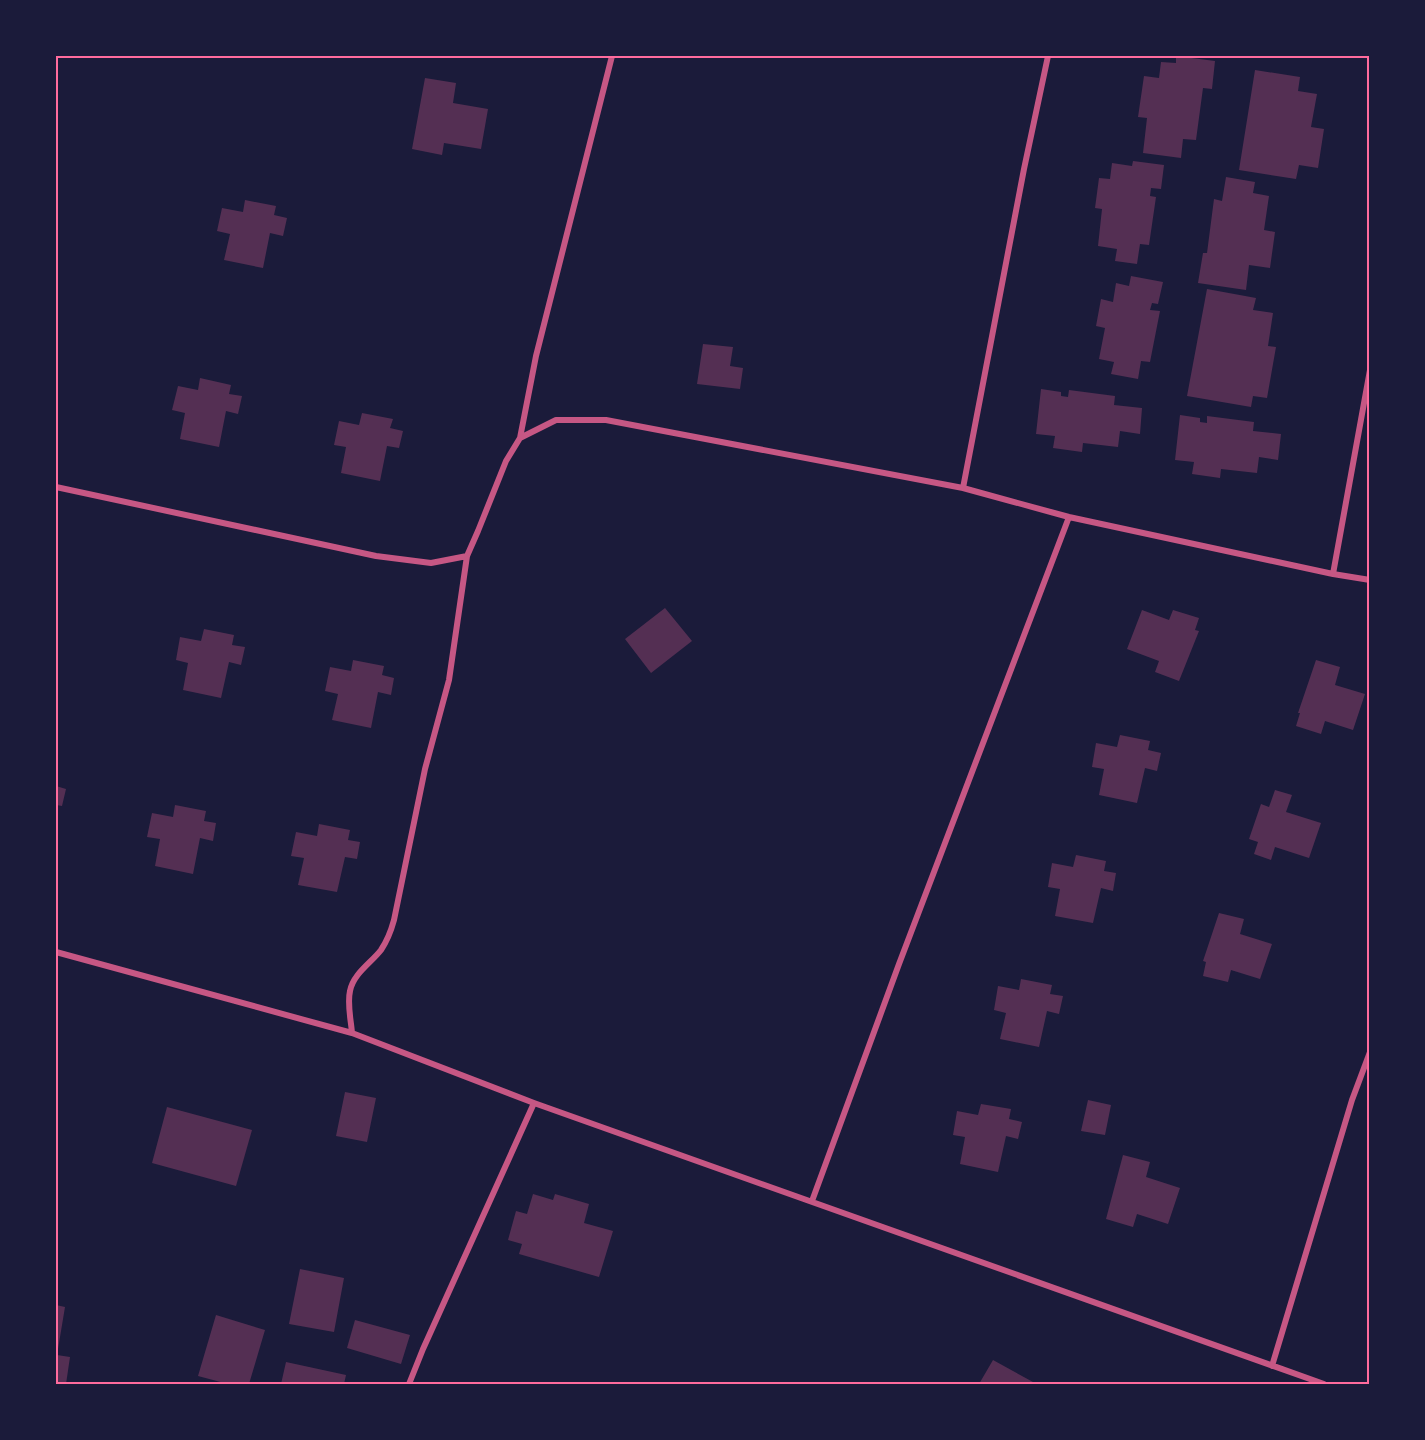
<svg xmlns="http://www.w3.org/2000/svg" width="1425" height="1440" viewBox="0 0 1425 1440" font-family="Arial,sans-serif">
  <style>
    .building { fill: #542f53 }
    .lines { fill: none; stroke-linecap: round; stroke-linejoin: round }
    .minor { stroke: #c65784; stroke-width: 6 }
    .neatline { fill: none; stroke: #ff6b9d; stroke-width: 2 }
  </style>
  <rect width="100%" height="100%" fill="#1b1b3a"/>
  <path class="building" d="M1176,56L1215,61L1212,89L1203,88L1196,140L1183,139L1181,158L1143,153L1147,118L1138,117L1144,76L1159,78L1161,62L1176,63Z
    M1255,70L1300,77L1298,91L1317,94L1311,127L1324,129L1318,168L1299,165L1296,179L1239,170Z
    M425,78L456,83L453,103L488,109L481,149L444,143L442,155L412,149Z
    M1133,161L1164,165L1161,189L1151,188L1150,196L1156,197L1149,245L1140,244L1137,264L1115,261L1117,249L1098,246L1102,209L1095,208L1099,178L1110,179L1112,163L1132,166Z
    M1226,177L1255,182L1253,193L1269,196L1264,230L1275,232L1270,268L1249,265L1246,290L1198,283L1203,253H1207L1214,199L1222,201Z
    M245,200L276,206L274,215L287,218L283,236L270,233L263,268L224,260L230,234L217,231L222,208L243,212Z
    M1131,276L1163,282L1158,304L1152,303L1150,310L1160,311L1150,362L1141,361L1138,379L1111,374L1114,362L1099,359L1105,328L1096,326L1101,299L1113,302L1116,283L1129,286Z
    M1207,289L1256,298L1253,310L1273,313L1268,346L1276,347L1267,398L1253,396L1251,407L1187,396Z
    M703,344L733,347L730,366L743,368L740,389L697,384Z
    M200,378L231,385L229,394L242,396L238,414L226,411L219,447L180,439L185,413L172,410L178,386L198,390Z
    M1041,389L1061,392V396L1068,397L1069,390L1115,396L1114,405L1142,408L1140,434L1120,431L1118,447L1083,443L1082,452L1053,448L1055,436L1036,434Z
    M362,413L393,419L390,428L403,431L399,448L387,446L380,481L341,473L346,447L334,445L339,421L359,425Z
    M1180,415L1200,418V422L1207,423V416L1254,422L1253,431L1281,434L1278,460L1259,457L1257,473L1221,469L1220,478L1192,474L1194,462L1175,460Z
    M665,608L692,641L651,673L625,639Z
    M1142,610L1169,620L1173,610L1199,618L1195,630L1199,631L1179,681L1155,672L1159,661L1127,649Z
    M204,629L234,635L232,645L245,647L241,665L229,662L221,698L183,690L188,663L176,660L180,637L201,641Z
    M353,660L384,666L382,675L394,678L391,695L378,692L371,728L332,720L338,694L325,691L330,667L351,671Z
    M1316,660L1340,667L1335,685L1365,694L1353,730L1325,721L1321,734L1296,726L1300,713H1298Z
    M1120,735L1150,741L1148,750L1161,753L1157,771L1145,768L1137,803L1099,795L1104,769L1092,767L1096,743L1117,747Z
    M56,786L66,789L62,806L56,805Z
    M1275,790L1292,795L1286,812L1321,823L1309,858L1275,847L1271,860L1254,854L1258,842L1249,839L1261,804L1269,807Z
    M175,805L206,811L204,821L216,823L213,841L200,838L193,874L155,866L160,839L147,837L152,813L173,817Z
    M319,824L350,830L348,840L360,842L357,859L345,857L337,892L298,885L304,858L291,856L296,832L317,836Z
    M1076,855L1106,861L1104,871L1116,873L1113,891L1101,888L1093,923L1055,916L1060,889L1048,887L1052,863L1073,867Z
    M1219,913L1244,919L1240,934L1272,944L1260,979L1231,970L1228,982L1203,976L1206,962L1203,961Z
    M1021,979L1052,985L1050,994L1063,996L1059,1014L1047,1011L1039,1047L1000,1039L1006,1013L994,1010L998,986L1019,990Z
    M345,1092L376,1098L367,1142L336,1136Z
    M1088,1100L1111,1105L1105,1135L1081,1131Z
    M981,1104L1011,1109L1009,1119L1022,1122L1018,1139L1006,1136L998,1172L960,1164L965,1137L953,1135L957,1111L978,1115Z
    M167,1107L252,1130L236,1186L152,1163Z
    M1123,1155L1150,1162L1146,1177L1180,1188L1168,1224L1137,1214L1133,1227L1106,1219Z
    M533,1194L553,1200L555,1194L589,1204L584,1223L613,1231L599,1277L519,1254L522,1244L508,1240L516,1211L527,1214Z
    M300,1269L344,1278L334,1332L289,1324Z
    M56,1305L65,1307L57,1355L70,1357L66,1384H56Z
    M216,1315L265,1330L249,1384H228L198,1376Z
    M355,1320L410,1335L401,1364L347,1348Z
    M993,1360L1033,1382L1031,1384H979Z
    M286,1362L346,1375L344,1384H281Z"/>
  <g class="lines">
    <path class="minor" d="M520,438L536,356L612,56
      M56,487L376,556L431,563L467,556
      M963,488L1024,169L1048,56
      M1333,574L1370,370
      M56,952L352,1033L534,1103L1324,1384
      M352,1033C351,1020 347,1004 350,991C353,974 371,963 381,950C387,941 391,931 394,920L425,769L449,680L467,556L478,531L506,461L520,438L556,420H606L963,488L1069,517L1333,574L1370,580
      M812,1201L899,964L1069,517
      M1272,1366L1352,1100L1370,1052
      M409,1384L423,1349L534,1103"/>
  </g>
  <rect width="1425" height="1440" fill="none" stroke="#1b1b3a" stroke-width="114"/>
  <rect x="57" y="57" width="1311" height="1326" class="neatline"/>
</svg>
